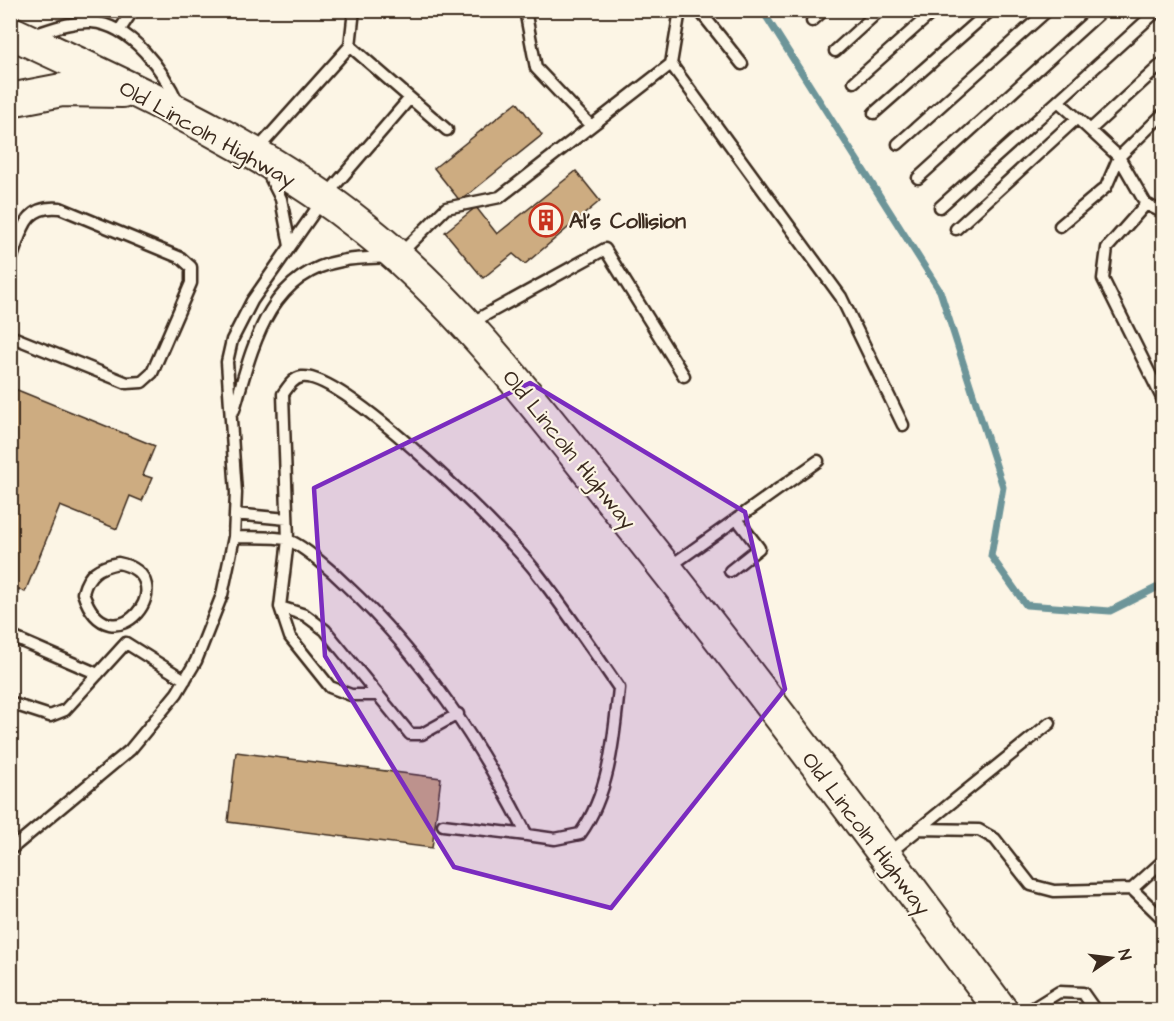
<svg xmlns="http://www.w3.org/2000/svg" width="1174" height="1021" viewBox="0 0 1174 1021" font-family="'Architects Daughter',sans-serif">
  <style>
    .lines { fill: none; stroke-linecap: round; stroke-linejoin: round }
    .stream { stroke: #6d9599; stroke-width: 7 }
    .building { fill: #cdac81; stroke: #3b2a1e; stroke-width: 1.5 }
    .lane-casing { stroke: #3b2a1e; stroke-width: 15 }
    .secondary-casing { stroke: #3b2a1e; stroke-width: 36 }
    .lane { stroke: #fcf5e5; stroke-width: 10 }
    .secondary { stroke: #fcf5e5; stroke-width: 32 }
    .marked { fill: #7b2cbf; fill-opacity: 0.2; stroke: #7b2cbf; stroke-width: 4.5; stroke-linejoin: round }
    .labels { text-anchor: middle; stroke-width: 4.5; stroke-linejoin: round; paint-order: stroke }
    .street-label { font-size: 22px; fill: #3b2a1e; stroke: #fcf5e5 }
    .poi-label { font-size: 22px; font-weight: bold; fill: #3b2a1e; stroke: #fcf5e5; text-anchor: start }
  </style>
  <rect width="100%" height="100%" fill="#fcf5e5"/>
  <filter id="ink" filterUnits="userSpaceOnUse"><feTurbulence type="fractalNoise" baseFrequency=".0167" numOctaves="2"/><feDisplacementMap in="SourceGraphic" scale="12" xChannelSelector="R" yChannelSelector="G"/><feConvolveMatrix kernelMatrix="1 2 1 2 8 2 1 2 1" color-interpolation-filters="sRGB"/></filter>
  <g filter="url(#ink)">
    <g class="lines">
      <path class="stream" d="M762,10L940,291L1003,487L991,556L1026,605L1110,611L1164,584"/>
    </g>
    <path class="building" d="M517,102L542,135L460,201L434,168Z
      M576,171L600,201L525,264L513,254L483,278L445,232L476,207L497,234Z
      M10,387L155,446L143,475L152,478L142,501L130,496L117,529L60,506L25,592L10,586Z
      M236,752L441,778L432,848L228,822Z"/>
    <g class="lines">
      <g class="lane-casing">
        <path id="lane" d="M525,10L536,68L591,126
          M699,10L742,64
          M812,21L824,10
          M119,31L133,10
          M33,35C52,29 71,21 91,22C132,25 164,71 179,105
          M350,46L447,130
          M835,51L880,10
          M671,64L841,297L903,425
          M854,82L935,10
          M1058,101L1158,10
          M874,113L991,10
          M1164,113L1119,157L1146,204L1107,248L1103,279L1164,402
          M1090,130L1164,62
          M898,144L1048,10
          M256,151L350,46L354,10
          M268,173L281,199L290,246
          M918,178L1103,10
          M1146,204L1164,213
          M940,207L1058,101L1077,118
          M956,229L1077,118L1119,157L1106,187L1060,226
          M10,262C22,233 23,204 60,208L181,258L191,267V283L152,373L142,382L127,383L10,336
          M469,324L605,249L684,376
          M234,410C252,349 267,274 341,261C359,257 378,258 397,257L446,208L500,197L671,64L680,10
          M235,514L287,519
          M234,537C248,538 276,536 288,540C304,546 334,573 346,585C423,657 479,741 527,835L555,839L580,834C610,793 614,736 619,688C592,649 566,610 537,573C508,535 345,372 302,377C293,378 288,387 283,394L288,540L280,607L305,615L325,630L410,734H422L458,714
          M118,563C188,577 110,673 83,593C88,573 99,567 118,563Z
          M669,567L818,461
          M730,571L759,548L737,519
          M280,607L290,637L330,687L351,695H376
          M10,636L98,674
          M10,703L50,716L65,710L126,643L185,680
          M443,825L527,835
          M919,829L979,830L995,839L1031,885L1054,891L1132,889L1164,860
          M10,850L130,750L177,693L196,661L222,595L234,537L236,493L227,362L232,340L252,301L324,198L410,98
          M888,854L1050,723
          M1132,889L1164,920
          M1030,1010L1059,992L1083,993L1095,1010"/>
      </g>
      <g class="secondary-casing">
        <path id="secondary" d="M10,32C132,89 259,144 364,228C461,305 536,406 613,502C746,668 874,840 1001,1010
          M10,100L62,90L122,91"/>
      </g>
      <use href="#lane" class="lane"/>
      <use href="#secondary" class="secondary"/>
    </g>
  </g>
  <path class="marked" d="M530,383L745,512L785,689L611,908L454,867L325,656L314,488Z"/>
  <defs>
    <g id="building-ring" transform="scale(1.725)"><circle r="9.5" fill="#fcf5e5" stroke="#c8321e" stroke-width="1.5"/><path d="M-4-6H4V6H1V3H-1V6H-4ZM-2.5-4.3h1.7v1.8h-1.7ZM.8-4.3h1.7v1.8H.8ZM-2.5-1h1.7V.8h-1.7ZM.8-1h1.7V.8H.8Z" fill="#c8321e"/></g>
  </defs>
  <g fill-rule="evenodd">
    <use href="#building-ring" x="546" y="220"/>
  </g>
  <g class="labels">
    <g class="street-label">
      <text transform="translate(208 133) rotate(29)" y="8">Old Lincoln Highway</text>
      <text transform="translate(570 449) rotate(51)" y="8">Old Lincoln Highway</text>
      <text transform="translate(867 833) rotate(53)" y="8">Old Lincoln Highway</text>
    </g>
    <g class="poi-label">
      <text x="569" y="228">Al's Collision</text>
    </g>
  </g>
  <rect width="1174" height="1021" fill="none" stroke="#fcf5e5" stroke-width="36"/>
  <rect x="18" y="18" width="1138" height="985" fill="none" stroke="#3b2a1e" stroke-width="2" filter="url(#ink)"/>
  <g transform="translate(1111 958) rotate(76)" stroke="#fcf5e5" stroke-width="4.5" paint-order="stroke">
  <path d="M0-4.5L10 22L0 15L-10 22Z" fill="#3b2a1e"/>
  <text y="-9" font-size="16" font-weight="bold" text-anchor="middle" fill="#3b2a1e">N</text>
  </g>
</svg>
